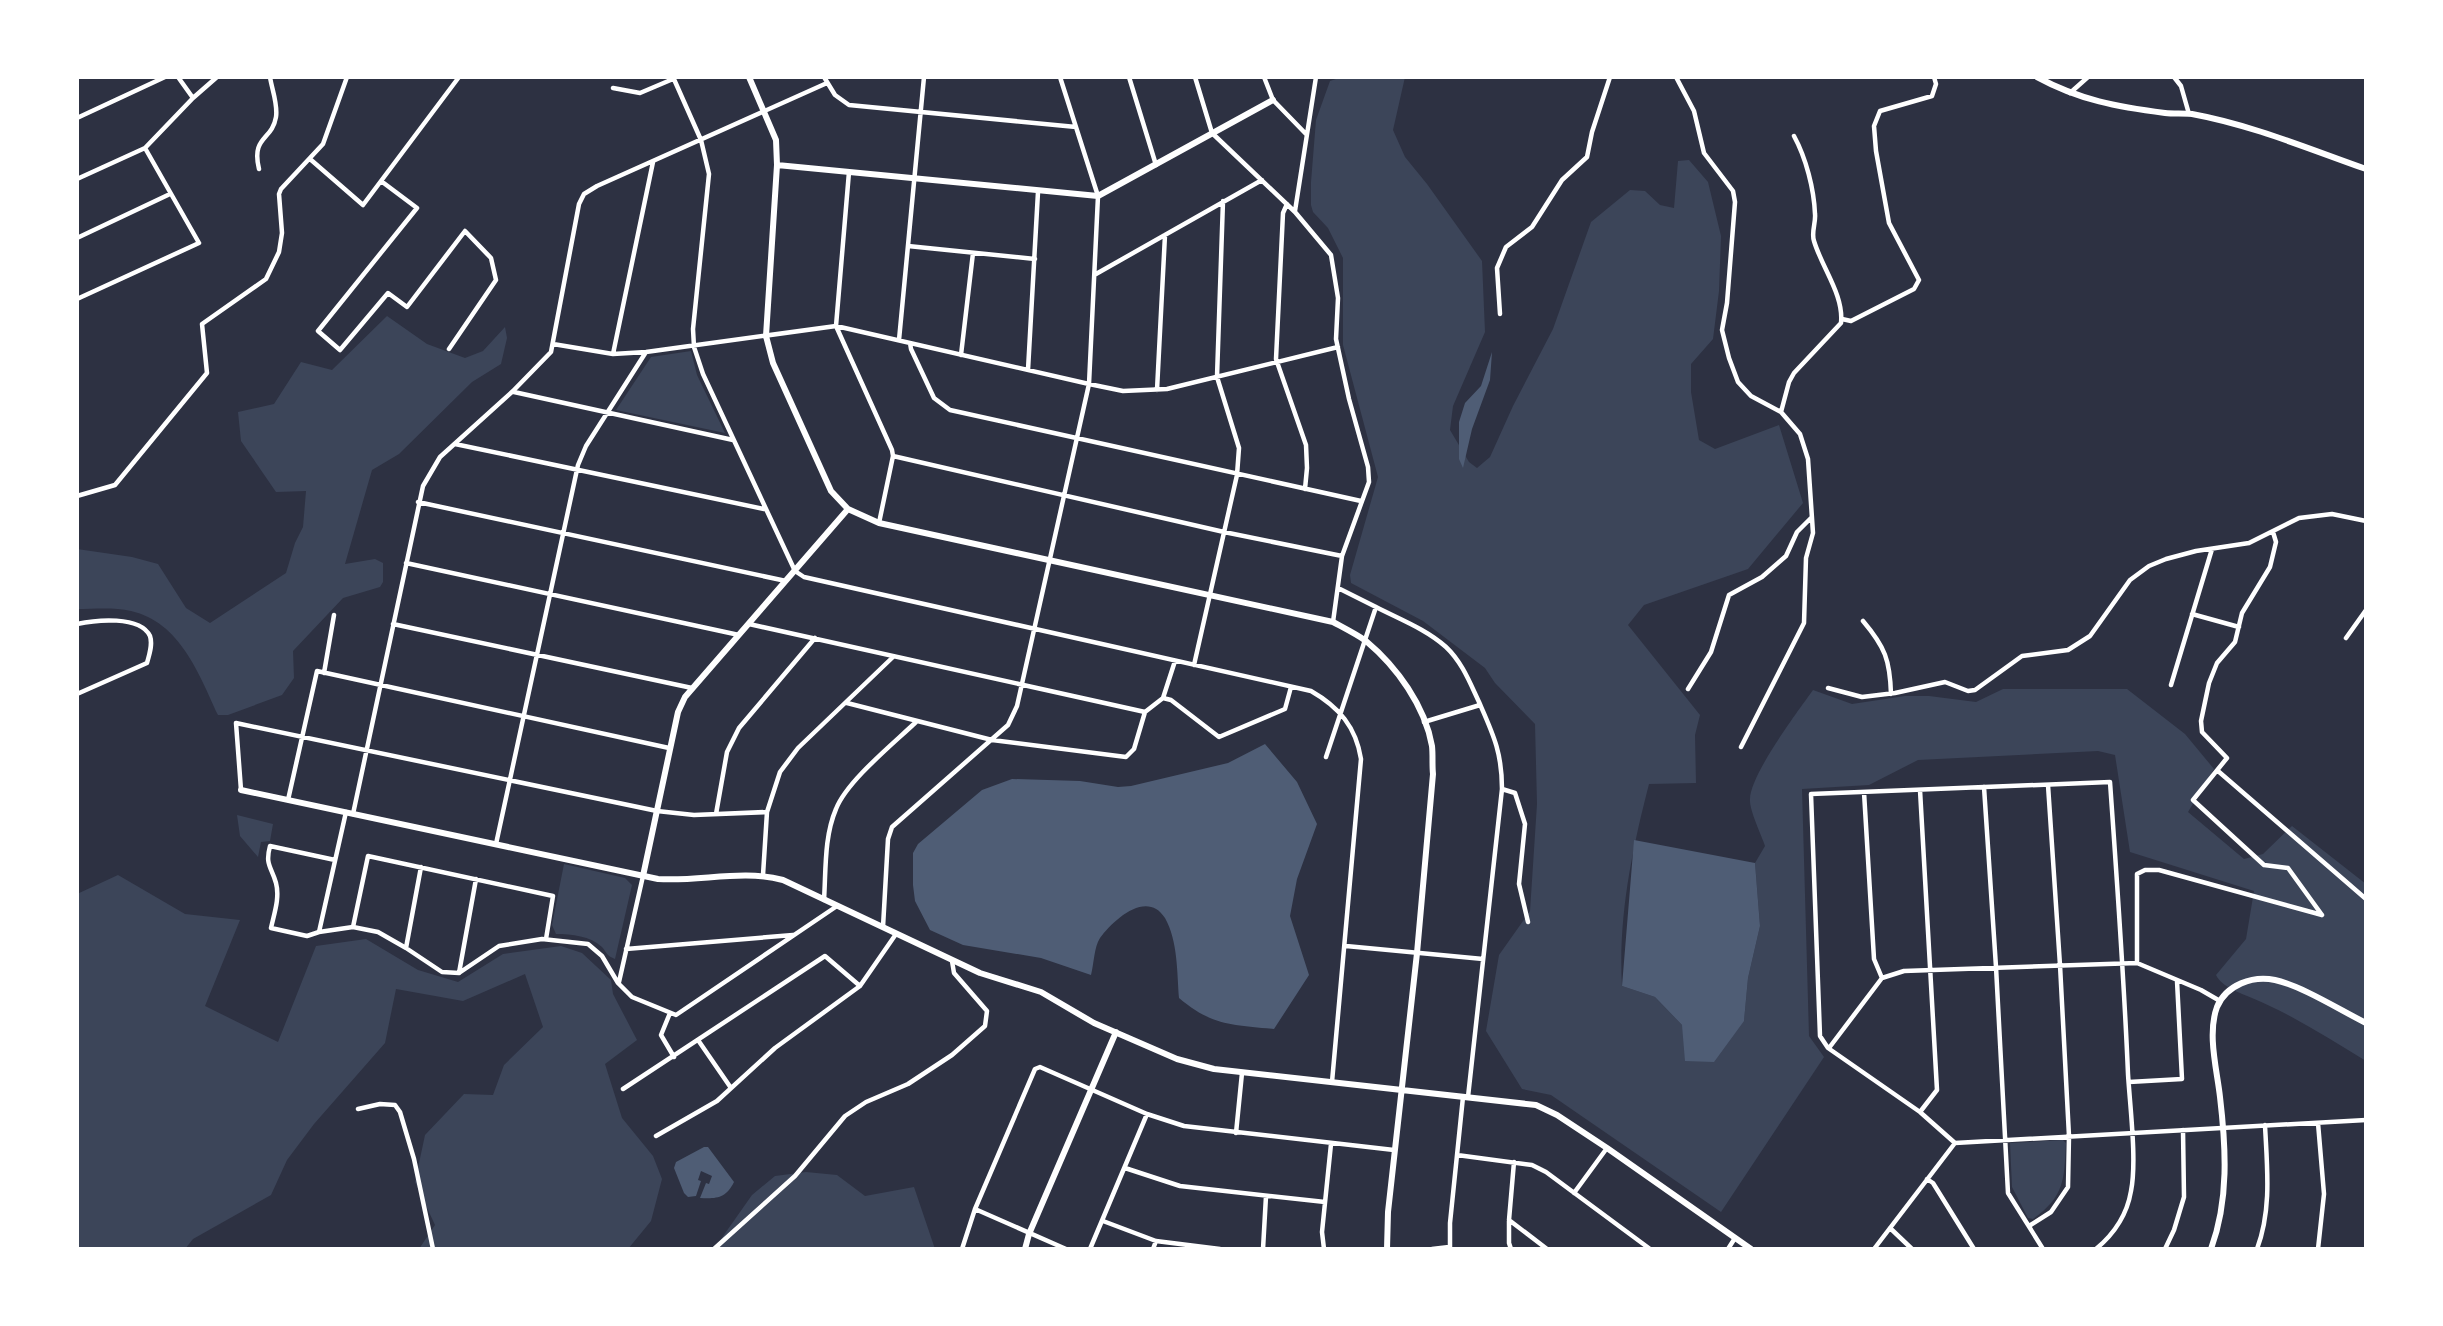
<svg xmlns="http://www.w3.org/2000/svg" width="2443" height="1326" viewBox="0 0 2443 1326" font-family="Manrope,sans-serif">
  <style>
    .green { fill: #3c4559 }
    .water { fill: #4f5d75 }
    .lines { fill: none; stroke-linecap: round; stroke-linejoin: round }
    .minor { stroke: #fff; stroke-width: 4.5 }
    .tertiary { stroke: #fff; stroke-width: 6 }
  </style>
  <rect width="100%" height="100%" fill="#2d3142"/>
  <path class="green" d="M1342,77H1405L1393,130L1405,157L1427,184L1482,261L1485,332L1453,406L1450,430L1469,462L1477,468L1490,457L1513,406L1553,329L1591,222L1630,190L1645,191L1660,205L1674,208L1678,161L1689,160L1708,182L1721,236L1719,291L1713,339L1691,364V392L1699,440L1715,449L1779,425L1803,503L1748,569L1644,605L1628,625L1700,715L1695,735L1696,783L1649,784C1632,850 1618,917 1622,986L1655,997L1682,1025L1744,1021L1748,978L1760,926L1755,863L1765,846C1761,834 1749,810 1750,799C1750,775 1798,711 1813,690L1852,704L1905,696H1929L1976,702L2003,689H2127L2185,734L2214,769L2188,812L2244,859L2263,854L2292,826L2366,884V1061C2328,1038 2293,1015 2252,998C2240,993 2222,987 2216,975L2246,939L2254,891L2130,852L2115,755L2098,751L1918,760L1869,785L1802,789L1809,1036L1824,1057L1721,1212L1551,1095L1522,1089L1486,1031L1499,955L1530,911L1537,804L1535,724L1495,683L1485,668L1423,621L1351,583L1350,575L1378,477L1343,345V258L1328,228L1313,212L1311,205V182L1316,120L1330,81Z
    M387,316L427,344L465,358L483,351L505,327L507,338L501,364L472,382L399,454L372,470L345,564L375,559L383,563V582L380,587L343,598L293,651L294,678L282,695L228,715H218C199,674 180,622 131,611C114,607 94,609 77,609V549L132,557L158,564L186,608L210,623L286,573L295,543L303,527L306,491L276,492L241,441L238,412L274,404L301,362L332,370Z
    M691,351L697,375L725,433L616,410L651,357Z
    M237,815L273,824L270,841L261,842L258,857L240,836Z
    M564,864L625,878L632,885L615,959C607,956 607,953 602,947C590,936 572,934 556,934L552,925Z
    M118,875L185,914L240,920L205,1006L278,1042L316,946L366,939L418,970L458,982L503,954L561,946L582,953L611,980L613,994L637,1040L605,1064L622,1118L653,1156L662,1179L651,1221L628,1249H419L435,1225L415,1182L425,1135L464,1094L493,1095L504,1065L543,1027L525,974L463,1001L396,989L385,1043L314,1124L287,1160L271,1195L193,1239L185,1249H77V894Z
    M2063,1140L2066,1143C2064,1180 2065,1196 2033,1219L2028,1218L2012,1187L2010,1143Z
    M806,1172L837,1175L865,1196L914,1187L935,1249H714L752,1195L775,1176Z"/>
  <path class="water" d="M1492,352L1490,380L1472,429L1463,468L1459,459V422L1465,403L1481,386Z
    M1265,744L1297,782L1317,824L1297,879L1290,916L1309,975L1274,1029C1233,1025 1212,1026 1179,998C1177,973 1178,941 1165,918C1147,889 1113,920 1100,938C1094,947 1094,964 1091,975L1041,958L963,945L930,930L915,901L913,885V853L918,844L982,790L1012,779L1080,781L1118,787L1131,786L1228,763Z
    M1634,840L1755,863L1760,926L1748,978L1744,1021L1714,1062L1685,1061L1682,1025L1655,997L1622,986Z
    M704,1147H708L734,1182C726,1198 717,1199 700,1198L706,1183L709,1184L712,1176L701,1171L698,1180L701,1181L696,1196L688,1197L684,1193L674,1168L676,1162Z"/>
  <g class="lines">
    <path class="minor" d="M178,77L193,98
      M673,77L701,140L709,174L693,329L694,347L703,374L795,571L804,577L1311,691C1339,707 1356,727 1361,759L1332,1082
      M824,77L835,95L849,105L1076,127
      M1129,77L1156,165
      M1195,77L1212,133L1295,212L1331,255L1338,298L1336,339L1349,399L1368,467L1369,482L1342,556L1333,622
      M1264,77L1273,100L1306,134
      M1676,77L1694,111L1704,153L1733,191L1735,202L1727,303L1722,330L1729,358L1738,382L1751,396L1781,412L1800,434L1808,459L1813,533L1806,558L1804,623L1741,747
      M2174,77L2181,86L2189,114
      M613,88L640,93L673,79
      M2070,93L2088,77
      M77,118L165,77
      M310,159L363,205L459,77
      M259,169C251,136 272,141 276,117C278,104 272,90 270,77
      M849,172L836,326L892,450L893,456L1224,532L1342,556
      M77,179L145,148L193,98L217,77
      M381,181L417,208L318,331L340,350L388,293L407,307L465,231L491,258L496,280L449,349
      M1287,204L1283,213L1276,359L1306,445L1307,468L1305,489
      M1295,211L1316,77
      M77,238L170,194
      M908,246L1035,259
      M1096,274L1262,180
      M77,299L199,243L145,148
      M1500,314L1497,268L1506,247L1532,227L1562,180L1587,157L1592,132L1610,77
      M1842,319L1851,321L1914,289L1919,280L1889,223L1876,151L1874,126L1880,111L1932,96L1936,84L1934,77
      M899,340L924,77
      M910,343L911,349L934,398L950,410L1361,501
      M553,344L613,354L646,352L836,326L1089,384L1123,391L1167,389L1338,347
      M613,354L653,162
      M961,355L973,253
      M1028,370L1038,192
      M1157,390L1165,235
      M514,392L733,440
      M1781,412L1789,382L1794,373L1841,323C1844,295 1822,268 1814,241C1811,232 1816,223 1815,214C1814,189 1806,158 1794,136
      M455,444L764,509
      M77,496L115,485L207,373L202,324L266,279L279,252L282,233L279,194L281,189L323,144L347,77
      M418,502L786,581
      M879,523L893,456
      M2273,532L2276,542L2270,567L2242,613L2235,642L2217,663L2209,683L2201,721L2202,732L2227,758L2193,800L2264,865L2288,868L2322,915
      M406,563L739,635
      M1338,588L1376,607
      M2192,614L2239,627
      M1863,621C1885,647 1890,660 1891,694
      M77,624C95,620 140,615 150,636C153,645 149,655 147,663L77,694
      M393,624L692,688
      M749,624L1145,712
      M2346,638L2366,610
      M1194,665L1237,475L1239,448L1217,377L1223,201
      M324,673L334,615
      M2171,685L2212,549
      M1828,688L1862,697L1895,693L1945,682L1968,691L1975,690L2022,656L2068,650L2090,636L2130,580L2149,566L2166,559L2196,551L2249,543L2299,518L2332,514L2366,521
      M1688,689L1711,652L1729,595L1762,577L1786,556L1797,532L1811,518
      M1163,698L1171,700L1219,737L1285,709L1291,687
      M847,703L992,740L1126,757L1134,749L1145,712L1163,698L1175,661
      M1424,722L1480,705
      M1326,757L1376,607C1399,619 1426,629 1446,647C1462,662 1470,683 1479,702C1493,734 1502,752 1502,789L1468,1097
      M2218,771L2366,899
      M1984,787L1996,967L2008,1193L2043,1249
      M1502,789L1515,793L1525,824L1519,884L1528,922
      M241,790L236,723L657,811L694,815L767,812
      M1864,792L1874,959L1882,978
      M288,800L317,671L669,748
      M353,814L423,486L440,457L513,391L551,352L579,204L584,194L597,186L827,83
      M716,814L727,752L739,728L815,638
      M496,844L578,465L586,446L646,352
      M335,860L270,846C265,865 271,866 276,883C280,898 274,914 271,928L307,936L319,932L353,927L378,932L406,948L442,972L459,973L499,946L542,939L588,944L602,956L618,983L632,997L676,1015L837,906
      M763,875L767,812L780,772L798,748L893,657
      M824,900C826,870 824,837 836,809C847,781 893,744 916,722
      M353,927L368,856L553,896L546,939
      M883,927L888,839L892,827L1008,725L1017,706L1089,384L1098,196L1060,77
      M319,932L346,812
      M1346,946L1483,959
      M406,948L421,867
      M626,949L793,935
      M2137,963V874L2145,870H2159L2322,915
      M459,973L476,879
      M619,982L643,876
      M670,1013L661,1035L674,1057
      M698,1040L731,1088
      M1829,1048L1882,978L1904,971L2137,963L2201,990L2220,1001
      M2129,1082L2182,1079L2177,981
      M623,1089L825,956L860,986
      M358,1109L380,1104L395,1105L400,1112L414,1159L433,1249
      M1920,1112L1937,1090L1920,790
      M1236,1133L1242,1073
      M656,1136L717,1101L775,1048L860,986L896,934
      M1457,1155L1532,1165L1546,1172L1650,1249
      M1514,1162L1509,1220L1547,1249
      M1125,1168L1180,1186L1325,1202
      M1927,1179L1933,1183L1974,1249
      M1574,1193L1607,1148
      M975,1209L1066,1249
      M1103,1221L1156,1241L1220,1249
      M1509,1221V1243L1511,1249
      M2029,1226L2051,1212L2068,1187L2069,1136L2060,965L2048,785
      M1890,1228L1912,1249
      M714,1249L795,1176L845,1116L866,1102L908,1084L952,1055L985,1026L987,1011L954,973L952,961
      M962,1249L975,1209L1035,1069L1040,1067L1147,1114L1184,1126L1394,1150
      M1090,1249L1147,1114
      M1153,1249L1156,1241
      M1263,1249L1266,1196
      M1324,1249L1322,1232L1331,1144
      M1432,1249L1449,1247
      M1450,1249V1223L1463,1097
      M1728,1249L1735,1238
      M1874,1249L1955,1143
      M2096,1249C2114,1234 2127,1215 2131,1191C2137,1161 2130,1107 2128,1074C2124,977 2117,880 2110,782L1811,794L1820,1036L1828,1048L1920,1112L1955,1143C2092,1136 2229,1128 2366,1120
      M2165,1249L2174,1230L2184,1197L2183,1130
      M2257,1249C2272,1209 2267,1167 2265,1125
      M2318,1249L2324,1194L2318,1123"/>
    <path class="tertiary" d="M749,77L776,140L777,165L766,336L773,363L831,491L848,509L879,523L1333,622C1344,628 1356,634 1366,641C1397,667 1425,706 1432,746C1433,755 1432,765 1433,774L1417,953L1388,1212L1387,1249
      M2037,77C2079,100 2118,107 2165,113C2174,114 2183,113 2192,114C2252,125 2309,149 2366,169
      M777,165L1098,196L1273,100
      M241,790L658,879C700,882 742,869 783,880L980,973L1041,992L1094,1023L1177,1059L1214,1069L1536,1105L1557,1115L1607,1148L1751,1249
      M643,876L678,712L685,697L848,509
      M1025,1249L1029,1234L1116,1032
      M2211,1249C2229,1200 2226,1148 2220,1097C2217,1070 2207,1034 2217,1007C2226,985 2253,975 2275,980C2302,986 2340,1010 2366,1023"/>
  </g>
  <rect width="2443" height="1326" fill="none" stroke="#ffffff" stroke-width="158"/>
</svg>
